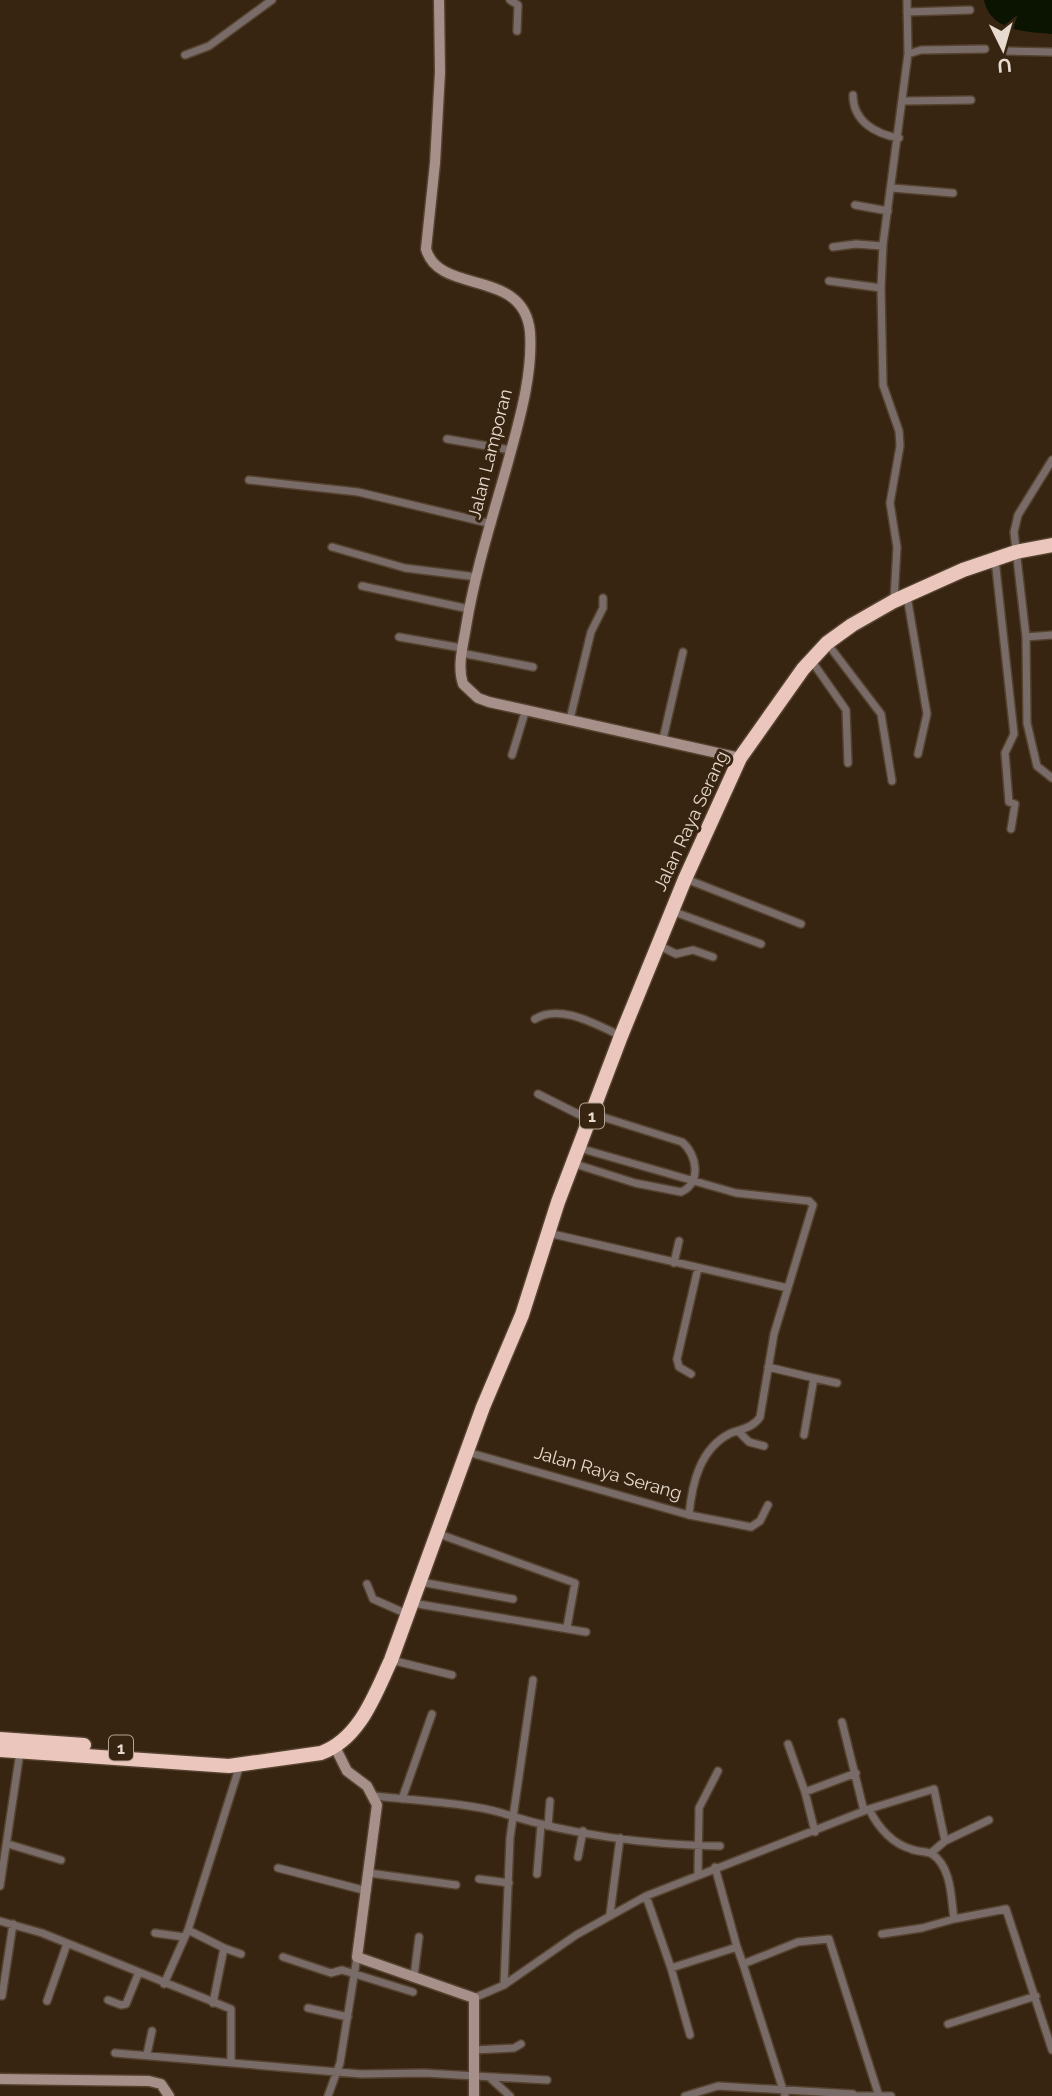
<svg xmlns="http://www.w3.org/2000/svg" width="1052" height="2096" viewBox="0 0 1052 2096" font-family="Raleway,sans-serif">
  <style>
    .water { fill: #0b1400 }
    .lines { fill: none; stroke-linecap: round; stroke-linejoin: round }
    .street-casing { stroke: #54422f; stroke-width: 10 }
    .secondary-casing { stroke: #54422f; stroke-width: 13 }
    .highway-casing { stroke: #54422f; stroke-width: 17 }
    .street { stroke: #796b67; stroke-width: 7 }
    .secondary { stroke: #a79089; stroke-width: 10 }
    .highway { stroke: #eac6bc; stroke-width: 14 }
    .labels { text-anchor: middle; stroke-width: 6; stroke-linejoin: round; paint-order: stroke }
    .shield { fill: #382511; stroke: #b2a495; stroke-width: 2 }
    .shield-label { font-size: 16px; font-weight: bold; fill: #e7dace }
    .street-label { font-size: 18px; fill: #e7dace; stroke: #382511 }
  </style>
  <rect width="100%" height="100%" fill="#382511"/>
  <path class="water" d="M984,0H1052V34C1026,32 990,31 984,0Z"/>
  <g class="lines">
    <g class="street-casing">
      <path id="street" d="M510,0L518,5L517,31
        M907,1L908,54
        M907,12L970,10
        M1007,51L1052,52
        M185,55L209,46L272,0
        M853,95C853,121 875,134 899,138
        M904,101L971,100
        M892,188L953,193
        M855,205L888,211
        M833,247L856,244L882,246
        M829,281L881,288
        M447,439L511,450
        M1052,460L1018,515L1014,532L1026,637L1027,723L1037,766L1052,778
        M249,480L358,492L492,524
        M332,547L405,568L477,577
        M995,559L1014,734L1005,753L1009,802L1015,804L1011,829
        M362,586L469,609
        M907,596L927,714L918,754
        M894,600L897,547L890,503L900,446L899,431L883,385L881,288L883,244L908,54L921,50L985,49
        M399,637L462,648
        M1026,637L1052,635
        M827,643L881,714L892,781
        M461,653L533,667
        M811,660L846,710L848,763
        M570,719L591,632L603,608V598
        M663,739L683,652
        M512,755L526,709
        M686,879L801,924
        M672,911L761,944
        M658,945L676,954L693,950L713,957
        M535,1019C560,1003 597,1025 621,1036
        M538,1094L590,1120
        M572,1163L635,1183L681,1192C702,1183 697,1154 682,1142L593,1114
        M548,1233L788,1288
        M674,1263L679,1241
        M768,1367L814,1378L804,1435
        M691,1374L679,1367L677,1359L698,1268
        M814,1378L837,1383
        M738,1431L749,1442L764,1446
        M467,1452L689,1515C692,1483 700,1448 731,1433C742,1429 754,1427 760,1417L774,1334L813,1205L809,1201L736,1193L579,1148
        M689,1515L751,1527L760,1521L768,1505
        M439,1534L575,1583L567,1627
        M421,1582L513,1599
        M367,1584L373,1599L407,1614
        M412,1603L586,1632
        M391,1660L452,1675
        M842,1722L864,1811
        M788,1744L805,1792L815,1832
        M805,1792L856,1773
        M374,1796C409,1800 469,1803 502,1813C570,1835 649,1845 720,1846
        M402,1799L432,1714
        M869,1809L934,1789L945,1841
        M548,1826L550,1801
        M8,1844L61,1860
        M931,1853L945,1841L989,1820
        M578,1857L583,1831
        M715,1867L737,1947
        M278,1868L367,1891
        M369,1873L456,1885
        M698,1873L699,1808L718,1771
        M537,1874L541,1825
        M479,1879L509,1883
        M0,1886L20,1752
        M646,1896L671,1968L737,1947L743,1964L798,1942L829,1939L879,2096
        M610,1914L620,1838
        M0,1921L42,1933L231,2009V2061
        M188,1930L224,1948L213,2003
        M155,1933L184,1937
        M882,1934L922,1928L954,1919
        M224,1948L241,1954
        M283,1957L331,1973L342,1970L413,1992
        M743,1964L785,2096
        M671,1968L690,2035
        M414,1976L419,1937
        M164,1984L188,1930L240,1765
        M504,1985L510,1838L533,1680
        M2,1996L13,1924
        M474,1998L504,1985L576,1935L646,1896L869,1809C878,1827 891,1843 911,1849C917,1852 927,1851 932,1854C952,1867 951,1899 954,1919L1006,1909L1052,2050
        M108,2000L121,2005L126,2004L139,1972
        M47,2001L67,1944
        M308,2008L348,2017
        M948,2024L1036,1996
        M473,2050L514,2048L521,2044
        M115,2053L361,2074L424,2073L547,2080
        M147,2054L152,2031
        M490,2078L510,2096
        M328,2096L340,2063L357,1957
        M685,2096L718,2086L853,2094
        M853,2096H891"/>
    </g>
    <g class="secondary-casing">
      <path id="secondary" d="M439,0L440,72L435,163L426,249C439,296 524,267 530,332C533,375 519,421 508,462C493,516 475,571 466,627C463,646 457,666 463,684L478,698L489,702L740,758
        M335,1747L347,1771L367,1786L377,1805L357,1957L474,1998V2096
        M0,2079L149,2081L161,2084L169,2096"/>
    </g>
    <g class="highway-casing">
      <path id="highway" d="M0,1739L84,1745
        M0,1750L229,1766L321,1753C360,1739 375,1694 391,1660L483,1407L522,1315L558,1202L621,1036L685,879L740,758L803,669L827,643L852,625L894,601L963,570L1016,552L1052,545"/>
    </g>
    <use href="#street" class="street"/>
    <use href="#secondary" class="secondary"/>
    <use href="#highway" class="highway"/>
  </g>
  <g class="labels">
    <g class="shield">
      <rect x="580" y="1103.5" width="24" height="25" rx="5"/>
      <rect x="109" y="1735.5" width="24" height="25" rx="5"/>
    </g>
    <g class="shield-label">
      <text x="592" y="1122">1</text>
      <text x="121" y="1754">1</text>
    </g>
    <g class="street-label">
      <text transform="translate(490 454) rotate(-76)" y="6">Jalan Lamporan</text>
      <text transform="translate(691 821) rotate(-65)" y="6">Jalan Raya Serang</text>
      <text transform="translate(608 1473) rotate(16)" y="6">Jalan Raya Serang</text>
    </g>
  </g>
  <g transform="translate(1003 49) rotate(175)" stroke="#382511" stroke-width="5" paint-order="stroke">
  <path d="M0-5L12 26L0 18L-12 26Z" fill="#e7dace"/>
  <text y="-10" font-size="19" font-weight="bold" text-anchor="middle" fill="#e7dace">U</text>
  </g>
</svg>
